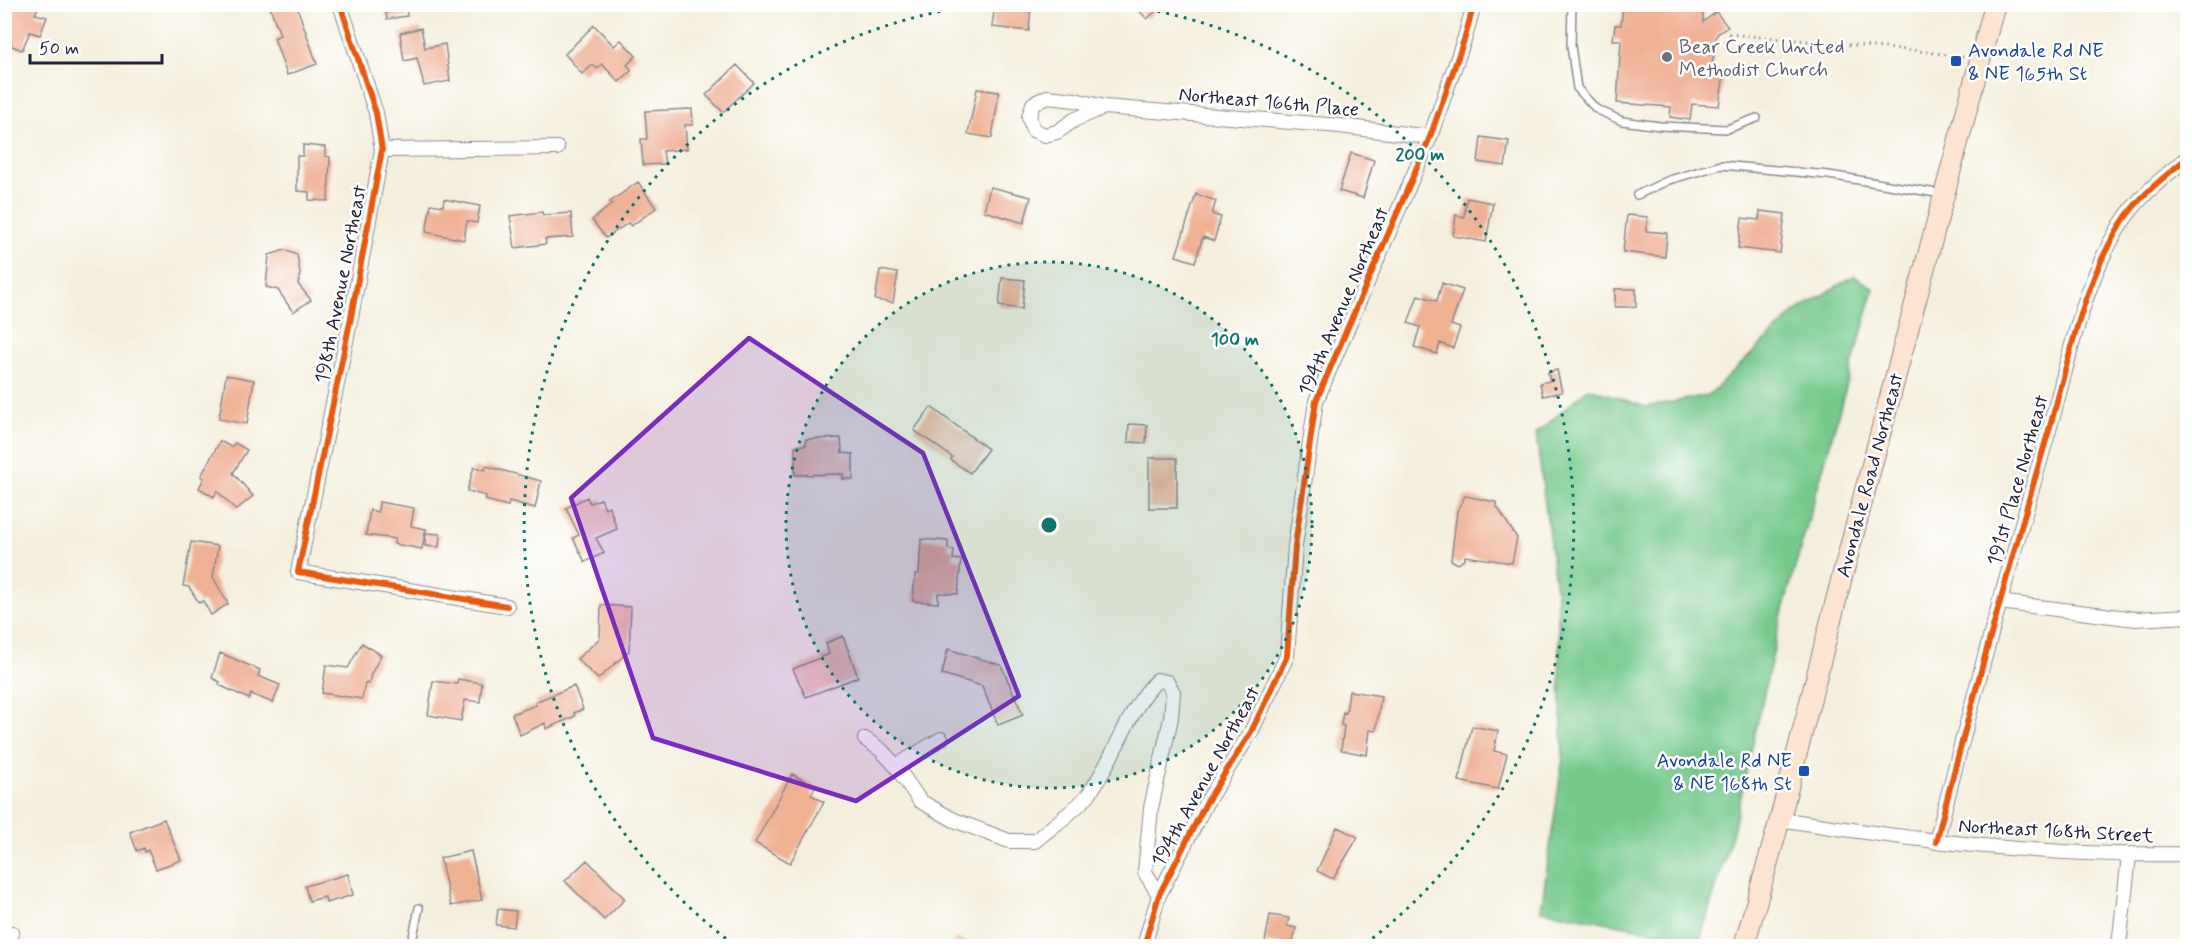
<svg xmlns="http://www.w3.org/2000/svg" width="2192" height="951" viewBox="0 0 2192 951" font-family="Mynerve,sans-serif">
  <style>
    .green { fill: #76c98b; stroke: #4c7663; stroke-width: 1.5 }
    .building { fill: #efb194 }
    .lines { fill: none; stroke-linecap: round; stroke-linejoin: round }
    .lane-casing { stroke: #8b888c; stroke-width: 10 }
    .street-casing { stroke: #8b888c; stroke-width: 16 }
    .secondary-casing { stroke: #8b888c; stroke-width: 22 }
    .path { stroke: #8b888c; stroke-width: 3; stroke-dasharray: 1.5 4.5; stroke-linecap: butt }
    .lane { stroke: #fff; stroke-width: 7 }
    .street { stroke: #fff; stroke-width: 14 }
    .secondary { stroke: #fde4d1; stroke-width: 20 }
    .cycleway-casing { stroke: #fff; stroke-width: 10 }
    .cycleway { stroke: #e8590c; stroke-width: 6 }
    .marked { fill: #7b2cbf; fill-opacity: 0.2; stroke: #7b2cbf; stroke-width: 4.5; stroke-linejoin: round }
    .ring { fill: none; stroke: #0f766e; stroke-width: 3; stroke-dasharray: 3 6 }
    .worship-dot { fill: #6b7280; stroke: #fff; stroke-width: 2 }
    .transit-dot { fill: #1a4fb4; stroke: #fff; stroke-width: 2 }
    .labels { text-anchor: middle; stroke-width: 5; stroke-linejoin: round; paint-order: stroke }
    .worship-label { font-size: 20px; fill: #5b616d; stroke: #fff; text-anchor: start }
    .transit-label { font-size: 20px; fill: #164399; stroke: #fff; text-anchor: start }
    .street-label { font-size: 20px; fill: #22223b; stroke: #fff }
    .centre { fill: #0f766e; stroke: #fff; stroke-width: 3 }
    .ring-label { font-size: 18px; text-anchor: middle; font-weight: bold; fill: #0f766e; stroke: #fff; stroke-width: 5; stroke-linejoin: round; paint-order: stroke }
  </style>
  <rect width="100%" height="100%" fill="#fff"/>
  <filter id="ink" filterUnits="userSpaceOnUse"><feTurbulence type="fractalNoise" baseFrequency=".0167" numOctaves="2"/><feDisplacementMap in="SourceGraphic" scale="12" xChannelSelector="R" yChannelSelector="G"/><feConvolveMatrix kernelMatrix="1 2 1 2 8 2 1 2 1" color-interpolation-filters="sRGB"/></filter>
  <filter id="wash" filterUnits="userSpaceOnUse"><feTurbulence type="fractalNoise" baseFrequency=".008" numOctaves="4" result="noise"/><feDisplacementMap in="SourceGraphic" scale="24" xChannelSelector="R" yChannelSelector="G"/><feGaussianBlur stdDeviation="1.35" result="paint"/><feColorMatrix in="noise" values="0 0 0 0 0 0 0 0 0 0 0 0 0 0 0 0 0 1.4 0 .05"/><feComposite in="paint" operator="in"/></filter>
  <g filter="url(#wash)">
    <rect width="100%" height="100%" fill="#f4efdd"/>
    <path class="green" d="M1854,276L1874,288L1781,617L1733,831L1700,940L1541,910L1563,757L1557,597L1536,434L1589,388L1646,407L1709,395L1796,311Z"/>
    <g id="blocks">
      <path class="building" d="M18,4H40L35,14L47,17L40,35L30,32L22,50L4,43V15L8,6L16,9Z
        M284,4H296L317,64L287,75L274,38L280,35L270,7Z
        M384,4H406L407,16L387,19Z
        M995,4H1031L1029,31L992,27Z
        M1133,4H1164L1147,19Z
        M1623,5H1668L1703,9V22L1716,12L1728,27L1717,34L1711,73L1724,74L1719,106L1692,104L1690,120L1670,117L1671,107L1617,103L1621,40H1613L1615,25H1621Z
        M594,25L614,46L621,40L636,56L627,65L632,70L619,82L602,64L597,69L593,65L582,74L565,54Z
        M421,28L425,48L445,44L450,81L424,86L417,58L404,61L400,33Z
        M737,65L754,83L723,112L706,95Z
        M977,89L999,92L992,138L968,134Z
        M692,109L693,125H685L687,149L663,151L665,164L643,165L641,139H647L645,111Z
        M1481,137L1509,141L1505,166L1478,162Z
        M303,145L325,147V156L330,157L328,201L309,200V192L297,191V156H303Z
        M1351,153L1374,160L1363,198L1339,191Z
        M638,182L656,208L631,226L628,223L606,238L592,220L612,204L610,202Z
        M990,187L1031,197L1024,223L984,211Z
        M1196,194L1216,201L1212,214L1221,217L1214,241L1203,237L1195,262L1176,256Z
        M1467,198L1493,203L1486,242L1453,236L1456,215L1464,217Z
        M444,199L480,206L477,223L467,221L464,240L426,232L431,204L443,206Z
        M1760,211L1785,214L1780,253L1738,248L1742,218L1759,220Z
        M542,212L543,215L571,213L573,237L545,239L546,244L515,248L510,216Z
        M1627,215L1648,217L1646,231L1667,233L1665,257L1623,252Z
        M285,250L297,255L300,273L298,284L311,300L293,312L278,290L266,287L269,255Z
        M880,270L898,273L893,303L875,300Z
        M1002,278L1025,280L1022,309L999,306Z
        M1442,283L1463,290L1451,325L1460,328L1453,348L1440,343L1437,354L1414,347L1420,327L1408,323L1418,295L1437,301Z
        M1615,289H1636V307H1615Z
        M1557,370L1562,392L1543,396L1540,383L1550,381L1548,372Z
        M226,375L254,380L247,424L219,419Z
        M931,407L988,449L970,473L951,460L952,457L914,430Z
        M1129,424L1147,425L1146,443L1128,442Z
        M841,438L842,453L853,454V479H843V474L795,475V446L806,445V439Z
        M220,441L231,447L235,443L247,450L233,473L253,496L236,510L217,491L214,497L199,488L204,478L201,476Z
        M1149,458H1177V508H1149Z
        M486,466L541,481L535,508L509,501L508,506L485,500L486,496L467,491L474,467L485,470Z
        M1465,496L1496,502V505L1517,538L1512,563L1465,556V559L1458,564L1451,560L1457,511Z
        M587,497L590,503L601,499L605,508L609,506L617,529L596,538L604,553L585,562L573,538L579,535L566,508Z
        M379,502L414,508L411,526L426,529L422,549L394,544L395,539L366,535L370,510L378,512Z
        M426,533L440,534L439,547L425,546Z
        M921,539L948,541V549L954,550L953,559L961,560L958,594L938,593V603L913,601L915,574H919Z
        M191,542L218,546L213,577L228,604L211,615L203,601L199,603L189,587L183,586Z
        M601,605L631,607L629,651L598,679L577,659L600,638Z
        M843,636L858,677L806,697L793,669L829,654L826,643Z
        M362,643L381,655L371,674L369,684L365,683L362,699L322,693L326,665L348,668Z
        M948,649L1001,665L1023,715L998,725L982,686L942,674Z
        M220,653L260,670L258,676L280,685L273,703L251,694L249,699L219,685L220,682L212,678Z
        M458,679L482,683L480,702L465,700L461,721L428,715L433,681L457,684Z
        M574,686L583,709L574,713L575,716L546,729L545,723L520,735L512,714L536,705L535,702Z
        M1349,691L1381,696L1376,731L1370,730L1367,755L1341,750L1344,726L1341,725L1343,712L1346,713Z
        M1472,726L1498,731L1494,751L1507,754L1498,789L1459,781Z
        M792,774L815,787L811,795L824,802L790,863L755,843Z
        M164,819L181,860L156,869L148,850L145,852L144,848L137,851L130,832Z
        M1337,827L1358,837L1333,879L1317,871Z
        M471,851L482,900L451,906L440,858Z
        M587,860L625,899L604,920L565,881Z
        M348,874L353,895L326,903L325,897L309,901L305,886Z
        M498,909L516,911L514,927L496,925Z
        M1270,915L1289,918L1287,926L1296,928L1292,946L1265,942Z
        M955,938L975,946H952Z"/>
    </g>
  </g>
  <g filter="url(#ink)">
    <use href="#blocks" fill-opacity="0" stroke="#8b888c" stroke-width="1.5"/>
    <g class="lines">
      <g class="lane-casing">
        <path id="lane" d="M1572,4L1571,46L1577,88L1596,109L1622,121L1660,126L1727,129L1757,118
          M1637,195L1669,180L1721,165L1829,175L1942,194
          M411,946L419,908"/>
      </g>
      <g class="street-casing">
        <path id="street" d="M340,4L376,113L382,150L351,317L298,572L507,606
          M1104,107L1074,120L1057,132L1045,135L1033,130L1029,117L1033,104L1047,97L1075,100L1104,107L1340,126L1430,137
          M382,150L557,148
          M1999,602L2136,619L2188,616
          M865,739L881,750L896,766L920,801L954,820L1009,841H1035C1051,827 1075,811 1088,795C1115,759 1126,712 1157,680L1167,682L1173,692L1171,718L1151,808L1145,872L1159,895
          M896,766L941,739
          M1780,819C1915,841 2050,857 2188,854
          M1936,842C1971,704 2009,567 2049,430C2069,361 2082,285 2121,224C2138,197 2163,178 2188,157
          M8,946L12,933
          M1144,946L1159,895L1206,803L1251,732L1287,656L1295,546L1316,401L1430,137L1465,37L1474,4
          M2119,946L2129,856"/>
      </g>
      <g class="secondary-casing">
        <path id="secondary" d="M1744,946L1780,819L1842,577L1995,4"/>
      </g>
      <path class="path" d="M1729,34L1919,51L1963,57"/>
      <use href="#lane" class="lane"/>
      <use href="#street" class="street"/>
      <use href="#secondary" class="secondary"/>
      <g class="cycleway-casing">
        <path id="cycleway" d="M340,4L376,113L382,150L351,317L298,572L507,606
          M1936,842C1971,704 2009,567 2049,430C2069,361 2082,285 2121,224C2138,197 2163,178 2188,157
          M1144,946L1159,895L1206,803L1251,732L1287,656L1295,546L1316,401L1430,137L1465,37L1474,4"/>
      </g>
      <use href="#cycleway" class="cycleway"/>
    </g>
  </g>
  <path class="marked" d="M749,338L923,453L1019,696L856,801L653,738L571,498Z"/>
  <circle cx="1049" cy="525" r="263" fill="#0f766e" fill-opacity=".12"/>
  <g class="ring">
    <circle cx="1049" cy="525" r="263"/>
    <path d="M733 944A525 525 0 0 1 976 5M1122 5A525 525 0 0 1 1365 944"/>
  </g>
  <circle class="worship-dot" cx="1667" cy="57" r="6"/>
  <g class="transit-dot">
    <rect x="1950" y="55" width="12" height="12" rx="3"/>
    <rect x="1798" y="765" width="12" height="12" rx="3"/>
  </g>
  <g class="labels">
    <g class="worship-label">
      <text x="1679" y="53">Bear Creek United<tspan x="1679" dy="23">Methodist Church</tspan></text>
    </g>
    <g class="transit-label">
      <text x="1968" y="57">Avondale Rd NE<tspan x="1968" dy="23">&amp; NE 165th St</tspan></text>
      <text x="1792" y="767" text-anchor="end">Avondale Rd NE<tspan x="1792" dy="23">&amp; NE 168th St</tspan></text>
    </g>
    <g class="street-label">
      <text transform="translate(1269 101) rotate(5)" y="7">Northeast 166th Place</text>
      <text transform="translate(340 284) rotate(-79)" y="7">198th Avenue Northeast</text>
      <text transform="translate(1343 301) rotate(-67)" y="7">194th Avenue Northeast</text>
      <text transform="translate(1869 475) rotate(-75)" y="7">Avondale Road Northeast</text>
      <text transform="translate(2017 480) rotate(-74)" y="7">191st Place Northeast</text>
      <text transform="translate(1205 776) rotate(-61)" y="7">194th Avenue Northeast</text>
      <text transform="translate(2056 830) rotate(3)" y="7">Northeast 168th Street</text>
    </g>
  </g>
  <circle cx="1049" cy="525" r="9" class="centre"/>
  <g class="ring-label">
    <text x="1420" y="160">200 m</text>
    <text x="1235" y="345">100 m</text>
  </g>
  <rect width="2192" height="951" fill="none" stroke="#fff" stroke-width="24"/>
  <path d="M30 54v9h132v-9" fill="none" stroke="#22223b" stroke-width="3"/>
  <text x="39" y="54" font-size="18" fill="#22223b" stroke="#ffffff" stroke-width="4.5" paint-order="stroke">50 m</text>
</svg>
